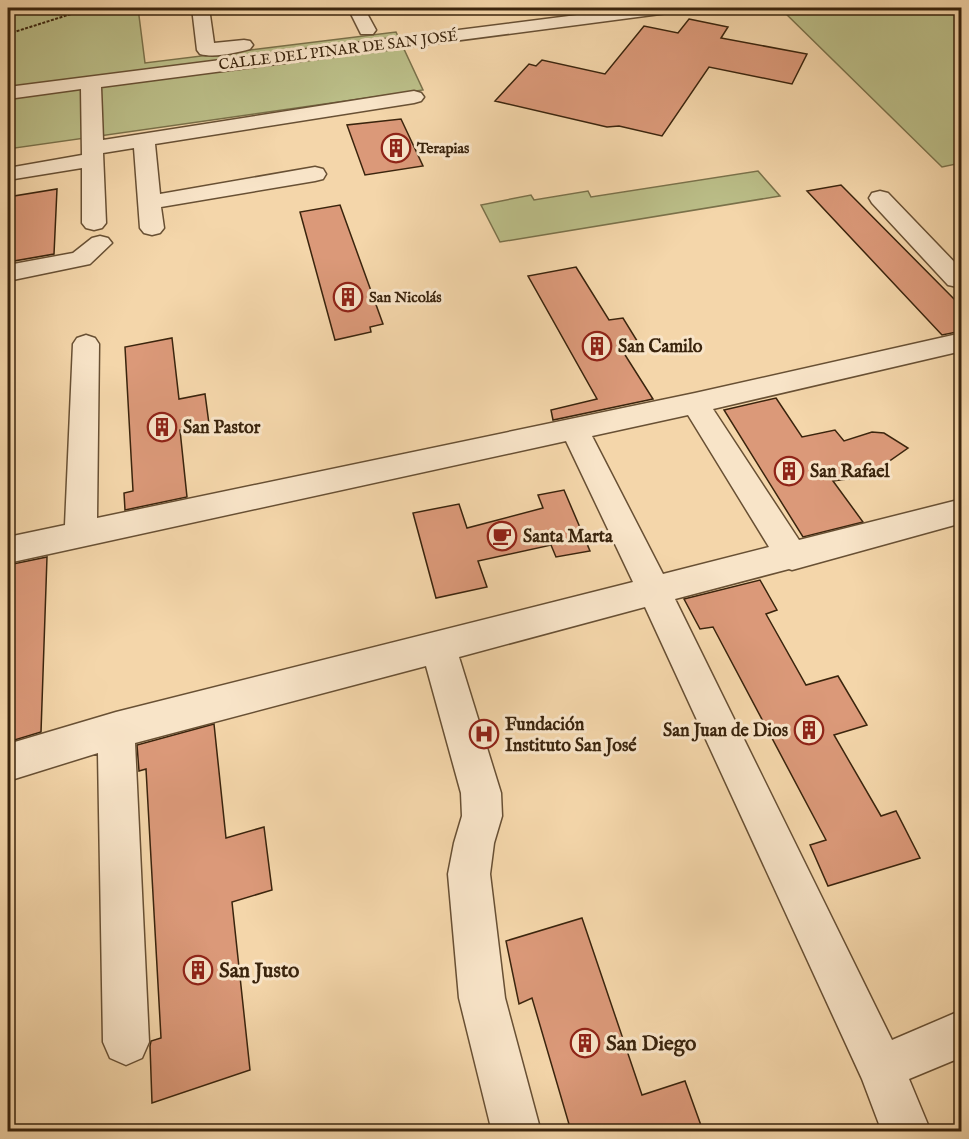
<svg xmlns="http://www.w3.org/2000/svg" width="969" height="1139" viewBox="0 0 969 1139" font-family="'IM FELL English',serif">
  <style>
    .green { fill: #bbbe88; stroke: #7a714a; stroke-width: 1.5 }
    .building { fill: #db9979; stroke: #3a240d; stroke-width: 1.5 }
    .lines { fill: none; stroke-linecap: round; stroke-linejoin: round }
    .minor-casing { stroke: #685034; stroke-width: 3 }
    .major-casing { stroke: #3a240d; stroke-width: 3 }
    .path { stroke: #3a240d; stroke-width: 2; stroke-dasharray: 3 1.5; stroke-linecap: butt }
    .minor { fill: #f8e4c8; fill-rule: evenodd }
    .major { fill: #eabb75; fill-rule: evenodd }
    .labels { text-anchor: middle; stroke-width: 6; stroke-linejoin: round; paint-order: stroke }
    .far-street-label { font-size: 15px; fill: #3a240d; stroke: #f8e4c8 }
    .far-poi-label { font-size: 15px; font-weight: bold; fill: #3a240d; stroke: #f8e4c8; text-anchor: start }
    .poi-label { font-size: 18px; font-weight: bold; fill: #3a240d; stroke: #f8e4c8; text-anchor: start }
    .near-poi-label { font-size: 21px; font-weight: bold; fill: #3a240d; stroke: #f8e4c8; text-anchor: start }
  </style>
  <rect width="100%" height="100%" fill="#f4d6aa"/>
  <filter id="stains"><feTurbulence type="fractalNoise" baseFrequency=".00333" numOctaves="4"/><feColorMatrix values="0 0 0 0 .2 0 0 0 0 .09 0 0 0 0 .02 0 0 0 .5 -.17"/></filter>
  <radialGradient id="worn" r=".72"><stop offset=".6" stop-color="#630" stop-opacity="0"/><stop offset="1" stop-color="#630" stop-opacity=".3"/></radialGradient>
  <path class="green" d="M8,8H138L145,63L396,32L423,90L8,149Z
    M780,8H961V163L942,167Z
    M758,171L780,196L500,242L481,205L531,195L534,200L588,191L591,197Z"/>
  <path class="building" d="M689,19L728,27L721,38L807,54L792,84L709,67L662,136L619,126L607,127L495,101L529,64L536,66L542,60L605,74L644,26L678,33Z
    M401,119L423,166L365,175L347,125Z
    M841,185L962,307V331L942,335L807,191Z
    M57,189L54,254L8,262V197Z
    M340,205L383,324L370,327L371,332L335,340L300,212Z
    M576,267L609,320L623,318L639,344L620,347L653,399L553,420L551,410L597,399L528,276Z
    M172,338L179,399L205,394L209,424L180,430L187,497L125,510L124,493L133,491L125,347Z
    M776,398L802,437L835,430L844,441L872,432L884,433L908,448L868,476L833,481L863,522L803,537L724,410Z
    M564,490L590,551L556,557L551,545L478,561L487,587L436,598L413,513L459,504L467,528L543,508L538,495Z
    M47,557L41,732L8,742V565Z
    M760,580L777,610L766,614L806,685L838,676L867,725L834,735L881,816L896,811L920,858L828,886L810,845L826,840L713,627L700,629L684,599Z
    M214,724L226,838L264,827L272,890L232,902L250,1070L152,1103L150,1046L151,1041L161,1038L146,769L139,771L137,745Z
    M582,918L642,1095L685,1081L703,1131H571L532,998L519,1004L506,941Z"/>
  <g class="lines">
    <g class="minor-casing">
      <path id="minor" d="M192,8H209L214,43L244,40L250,41L253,45L250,49C236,53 214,58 200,54L197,50Z
        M348,8H364L376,30L373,34H361Z
        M632,8H677L674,12L668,13L101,87L103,140L414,91L421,93L424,97L421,101L414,103L155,144L160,194L315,167L323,169L326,174L323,179L315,181L161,207L164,228L160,233L152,235L144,233L140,228L134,148L103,153L106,223L102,228L94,230L86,228L82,223V168L8,180V168L82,155L81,89L8,99V87Z
        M880,191L888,193L962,270V288L948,285L872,203L869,198L872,193Z
        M100,236L108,238L112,243L90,264L8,281V265L73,253L92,238Z
        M962,333V351L713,409L799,540L962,499V523L792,570L789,569L675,599L892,1040L962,1010V1057L909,1079L931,1132H882L862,1079L645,607L459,657L501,793L502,816L494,843L490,874L505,998L541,1132H492L459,998L448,874L454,843L462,816L461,793L426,666L135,743L149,1042L142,1058L126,1065L110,1058L103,1042L98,753L8,781V744L116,712L633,582L566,441L8,563V537L65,525L73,344L77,338L86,335L95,338L99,344L97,518L695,393ZM688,415L769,547L663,574L592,436Z"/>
    </g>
    <g class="major-casing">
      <path id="major" d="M951,8H962V13L954,12Z"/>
    </g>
    <path class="path" d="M8,34L90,8"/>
    <use href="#minor" class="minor"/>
    <use href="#major" class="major"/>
  </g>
  <defs>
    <g id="building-ring" transform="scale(1.5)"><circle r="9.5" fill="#f8e4c8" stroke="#8f2418" stroke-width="1.5"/><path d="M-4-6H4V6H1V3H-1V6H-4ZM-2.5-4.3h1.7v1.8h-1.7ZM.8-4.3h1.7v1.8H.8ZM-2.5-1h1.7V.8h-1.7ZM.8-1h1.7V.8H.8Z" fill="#8f2418"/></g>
    <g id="cafe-ring" transform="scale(1.5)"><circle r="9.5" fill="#f8e4c8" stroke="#8f2418" stroke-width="1.5"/><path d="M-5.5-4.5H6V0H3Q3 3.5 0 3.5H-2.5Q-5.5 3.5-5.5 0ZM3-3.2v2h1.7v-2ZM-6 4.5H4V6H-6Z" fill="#8f2418"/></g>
    <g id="hospital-ring" transform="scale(1.5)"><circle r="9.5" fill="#f8e4c8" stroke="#8f2418" stroke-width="1.5"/><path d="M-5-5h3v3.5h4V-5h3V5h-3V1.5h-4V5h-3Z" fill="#8f2418"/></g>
  </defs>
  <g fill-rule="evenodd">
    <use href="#building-ring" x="396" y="148"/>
    <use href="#building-ring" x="348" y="297"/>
    <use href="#building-ring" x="597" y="346"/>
    <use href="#building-ring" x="162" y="427"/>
    <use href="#building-ring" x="789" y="471"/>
    <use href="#cafe-ring" x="502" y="536"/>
    <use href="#building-ring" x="809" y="730"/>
    <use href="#hospital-ring" x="484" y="734"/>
    <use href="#building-ring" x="198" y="970"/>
    <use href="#building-ring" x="585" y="1043"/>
  </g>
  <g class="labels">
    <g class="far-street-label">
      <text transform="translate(338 50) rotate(-7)" y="5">CALLE DEL PINAR DE SAN JOSÉ</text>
    </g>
    <g class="far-poi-label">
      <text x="417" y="153">Terapias</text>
      <text x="369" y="302">San Nicolás</text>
    </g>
    <g class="poi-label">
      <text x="618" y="352">San Camilo</text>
      <text x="183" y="433">San Pastor</text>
      <text x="810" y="477">San Rafael</text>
      <text x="523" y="542">Santa Marta</text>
      <text x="505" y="730">Fundación<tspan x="505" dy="21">Instituto San José</tspan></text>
      <text x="788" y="736" text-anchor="end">San Juan de Dios</text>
    </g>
    <g class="near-poi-label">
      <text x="219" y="977">San Justo</text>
      <text x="606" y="1050">San Diego</text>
    </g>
  </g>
  <rect width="969" height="1139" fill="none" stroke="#f4d6aa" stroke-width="30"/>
  <rect x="9" y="9" width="951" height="1121" fill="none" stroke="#3a240d" stroke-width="3"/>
  <rect x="15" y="15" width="939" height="1109" fill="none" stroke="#3a240d" stroke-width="1.5"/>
  <rect width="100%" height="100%" filter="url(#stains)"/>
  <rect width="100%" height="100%" fill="url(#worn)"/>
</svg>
